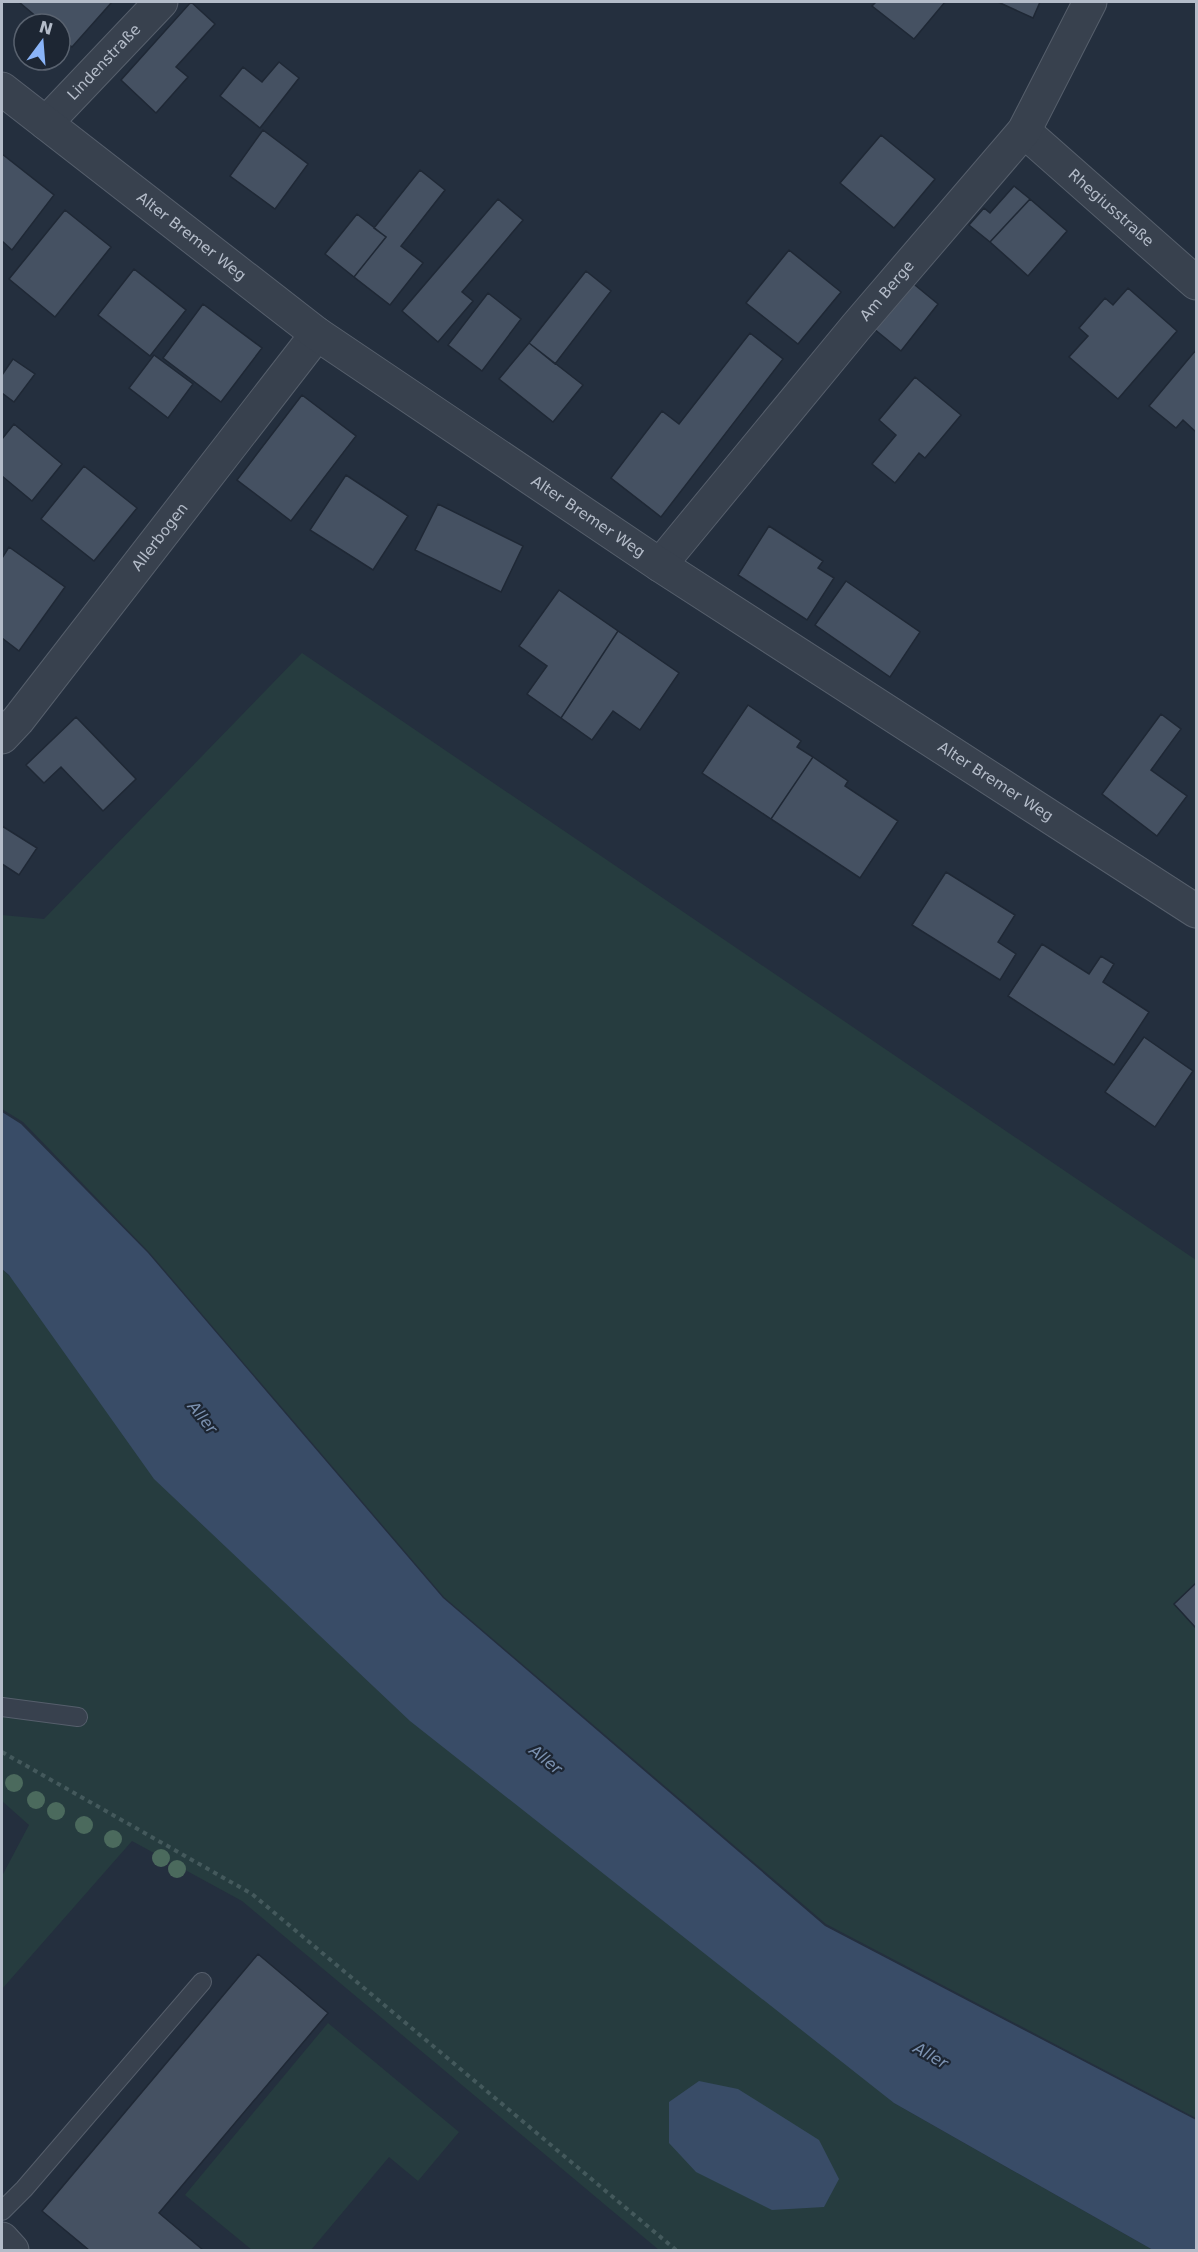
<svg xmlns="http://www.w3.org/2000/svg" width="1198" height="2252" viewBox="0 0 1198 2252" font-family="'DejaVu Sans',sans-serif">
  <style>
    .green { fill: #263c3f }
    .water { fill: #394c67 }
    .building { fill: #455162; stroke: #1f2835; stroke-width: 1.5 }
    .lines { fill: none; stroke-linecap: round; stroke-linejoin: round }
    .service-casing { stroke: #565f6c; stroke-width: 20 }
    .minor-casing { stroke: #565f6c; stroke-width: 35 }
    .tertiary-casing { stroke: #565f6c; stroke-width: 35 }
    .path { stroke: #44595c; stroke-width: 4; stroke-dasharray: 4.5 4.5; stroke-linecap: butt }
    .service { stroke: #38414e; stroke-width: 18 }
    .minor { stroke: #38414e; stroke-width: 33 }
    .tertiary { stroke: #38414e; stroke-width: 33 }
    .tree { fill: #4b6a5d }
    .labels { text-anchor: middle; stroke-width: 4.5; stroke-linejoin: round; paint-order: stroke }
    .street-label { font-size: 15px; fill: #b4bcc9; stroke: #1d2633 }
    .water-label { font-size: 16px; font-style: italic; fill: #7c92b1; stroke: #1d2633 }
  </style>
  <rect width="100%" height="100%" fill="#242f3e"/>
  <path class="green" d="M302,653L1196,1260V2118L826,1924L444,1597L149,1252L23,1122L2,1109V915L44,919Z
    M2,1269L894,2103L1153,2250H659L242,1901L132,1841L2,1989V1876L29,1825L2,1801Z
    M328,2023L459,2132L418,2181L389,2157L311,2250H252L185,2195Z"/>
  <path class="water" d="M2,1112L21,1124L148,1253L443,1598L825,1926L1196,2120V2250H1153L894,2103L410,1721L154,1479L9,1275L2,1269Z
    M699,2081L738,2089L819,2140L839,2179L824,2207L772,2210L696,2172L669,2143V2102Z"/>
  <path class="building" d="M19,2H112L72,47L60,37V24H45Z
    M191,2L215,24L176,67L188,77L156,113L121,80Z
    M876,2H945L914,39L872,6Z
    M998,2H1040L1033,18Z
    M279,62L299,78L260,128L220,96L243,67L262,82Z
    M263,130L308,164L275,209L230,176Z
    M881,135L935,179L894,228L840,183Z
    M2,154L54,195L12,250L2,241Z
    M420,170L445,190L401,246L423,263L390,305L354,277L386,237L374,228Z
    M1014,186L1030,199L990,242L969,225L984,208L990,213Z
    M498,199L523,220L462,292L473,301L438,342L402,311Z
    M1030,199L1067,231L1028,276L990,242Z
    M65,210L111,247L55,317L9,279Z
    M357,214L386,237L354,277L325,254Z
    M789,250L841,292L798,344L746,303Z
    M134,269L186,310L150,356L98,315Z
    M586,271L611,291L555,364L529,343Z
    M910,281L938,304L901,351L873,328Z
    M1128,288L1177,331L1118,399L1069,357L1088,336L1079,328L1105,298L1113,305Z
    M488,293L521,319L482,371L448,345Z
    M203,304L262,348L221,402L163,358Z
    M750,333L783,359L661,517L611,478L662,411L679,424Z
    M529,343L583,385L553,422L499,379Z
    M1196,350V432L1183,420L1176,428L1149,406Z
    M154,355L193,384L168,418L129,388Z
    M13,359L35,374L14,402L2,393V375Z
    M915,377L961,415L925,458L919,453L895,483L872,464L896,435L879,420Z
    M302,395L356,436L291,521L237,480Z
    M14,424L62,464L32,501L2,476V439Z
    M84,466L137,508L94,561L41,519Z
    M346,475L408,516L373,570L310,530Z
    M438,504L523,546L501,592L415,550Z
    M769,526L823,561L818,568L834,578L807,620L738,575Z
    M9,547L65,587L19,651L2,638V558Z
    M846,581L920,632L890,677L815,625Z
    M559,590L618,631L561,718L527,694L547,666L519,646Z
    M618,631L679,673L640,730L613,711L592,740L561,718Z
    M748,705L801,741L797,747L813,757L771,819L702,773Z
    M1161,714L1181,729L1151,770L1187,796L1157,836L1102,794Z
    M76,717L136,779L103,811L61,767L44,783L26,765Z
    M813,757L848,781L845,786L898,821L860,878L771,819Z
    M2,826L37,848L19,875L2,864Z
    M946,872L1015,915L998,942L1016,954L1000,980L912,925Z
    M1042,944L1089,974L1101,956L1114,964L1103,982L1149,1012L1114,1065L1008,996Z
    M1144,1037L1193,1071L1155,1127L1105,1092Z
    M1196,1583V1628L1174,1604Z
    M258,1954L328,2013L159,2213L203,2250H89L42,2211Z"/>
  <g class="lines">
    <g class="service-casing">
      <path id="service" d="M2,1707L78,1717
        M2,2211L24,2189L202,1982"/>
    </g>
    <g class="minor-casing">
      <g id="minor">
        <path id="s1" d="M46,123L161,2"/>
        <path id="s2" d="M1024,131L1196,283"/>
        <path id="s3" d="M660,565L856,327L1024,131L1090,2"/>
        <path id="s4" d="M2,737L18,720L317,334"/>
      </g>
    </g>
    <g class="tertiary-casing">
      <g id="tertiary">
        <path id="s5" d="M2,89L317,334L660,565L1196,911"/>
        <path d="M2,2239L12,2250"/>
      </g>
    </g>
    <path class="path" d="M2,1752L252,1894L676,2250"/>
    <use href="#service" class="service"/>
    <use href="#minor" class="minor"/>
    <use href="#tertiary" class="tertiary"/>
  </g>
  <g class="tree">
    <circle cx="14" cy="1783" r="9"/>
    <circle cx="36" cy="1800" r="9"/>
    <circle cx="56" cy="1811" r="9"/>
    <circle cx="84" cy="1825" r="9"/>
    <circle cx="113" cy="1839" r="9"/>
    <circle cx="161" cy="1858" r="9"/>
    <circle cx="177" cy="1869" r="9"/>
  </g>
  <g class="labels">
    <g class="street-label">
      <text dy="5" stroke="none"><textPath href="#s1" startOffset="84">Lindenstraße</textPath></text>
      <text dy="5" stroke="none"><textPath href="#s2" startOffset="116">Rhegiusstraße</textPath></text>
      <text dy="5" stroke="none"><textPath href="#s5" startOffset="240">Alter Bremer Weg</textPath></text>
      <text dy="5" stroke="none"><textPath href="#s3" startOffset="356">Am Berge</textPath></text>
      <text dy="5" stroke="none"><textPath href="#s5" startOffset="726">Alter Bremer Weg</textPath></text>
      <text dy="5" stroke="none"><textPath href="#s4" startOffset="255">Allerbogen</textPath></text>
      <text dy="5" stroke="none"><textPath href="#s5" startOffset="1212">Alter Bremer Weg</textPath></text>
    </g>
    <g class="water-label">
      <text transform="translate(203 1417) rotate(51)" y="6">Aller</text>
      <text transform="translate(546 1759) rotate(39)" y="6">Aller</text>
      <text transform="translate(931 2055) rotate(30)" y="6">Aller</text>
    </g>
  </g>
  <rect width="1198" height="2252" fill="none" stroke="#b4bcc9" stroke-width="6"/>
  <g transform="translate(42 42) rotate(16)"><circle r="28" fill="#1d2633" stroke="#59626f" stroke-width="1.5"/>
  <path d="M0-4.5L10 22L0 15L-10 22Z" fill="#8ab4f8"/>
  <text y="-9" font-size="16" font-weight="bold" text-anchor="middle" fill="#b4bcc9">N</text>
  </g>
</svg>
